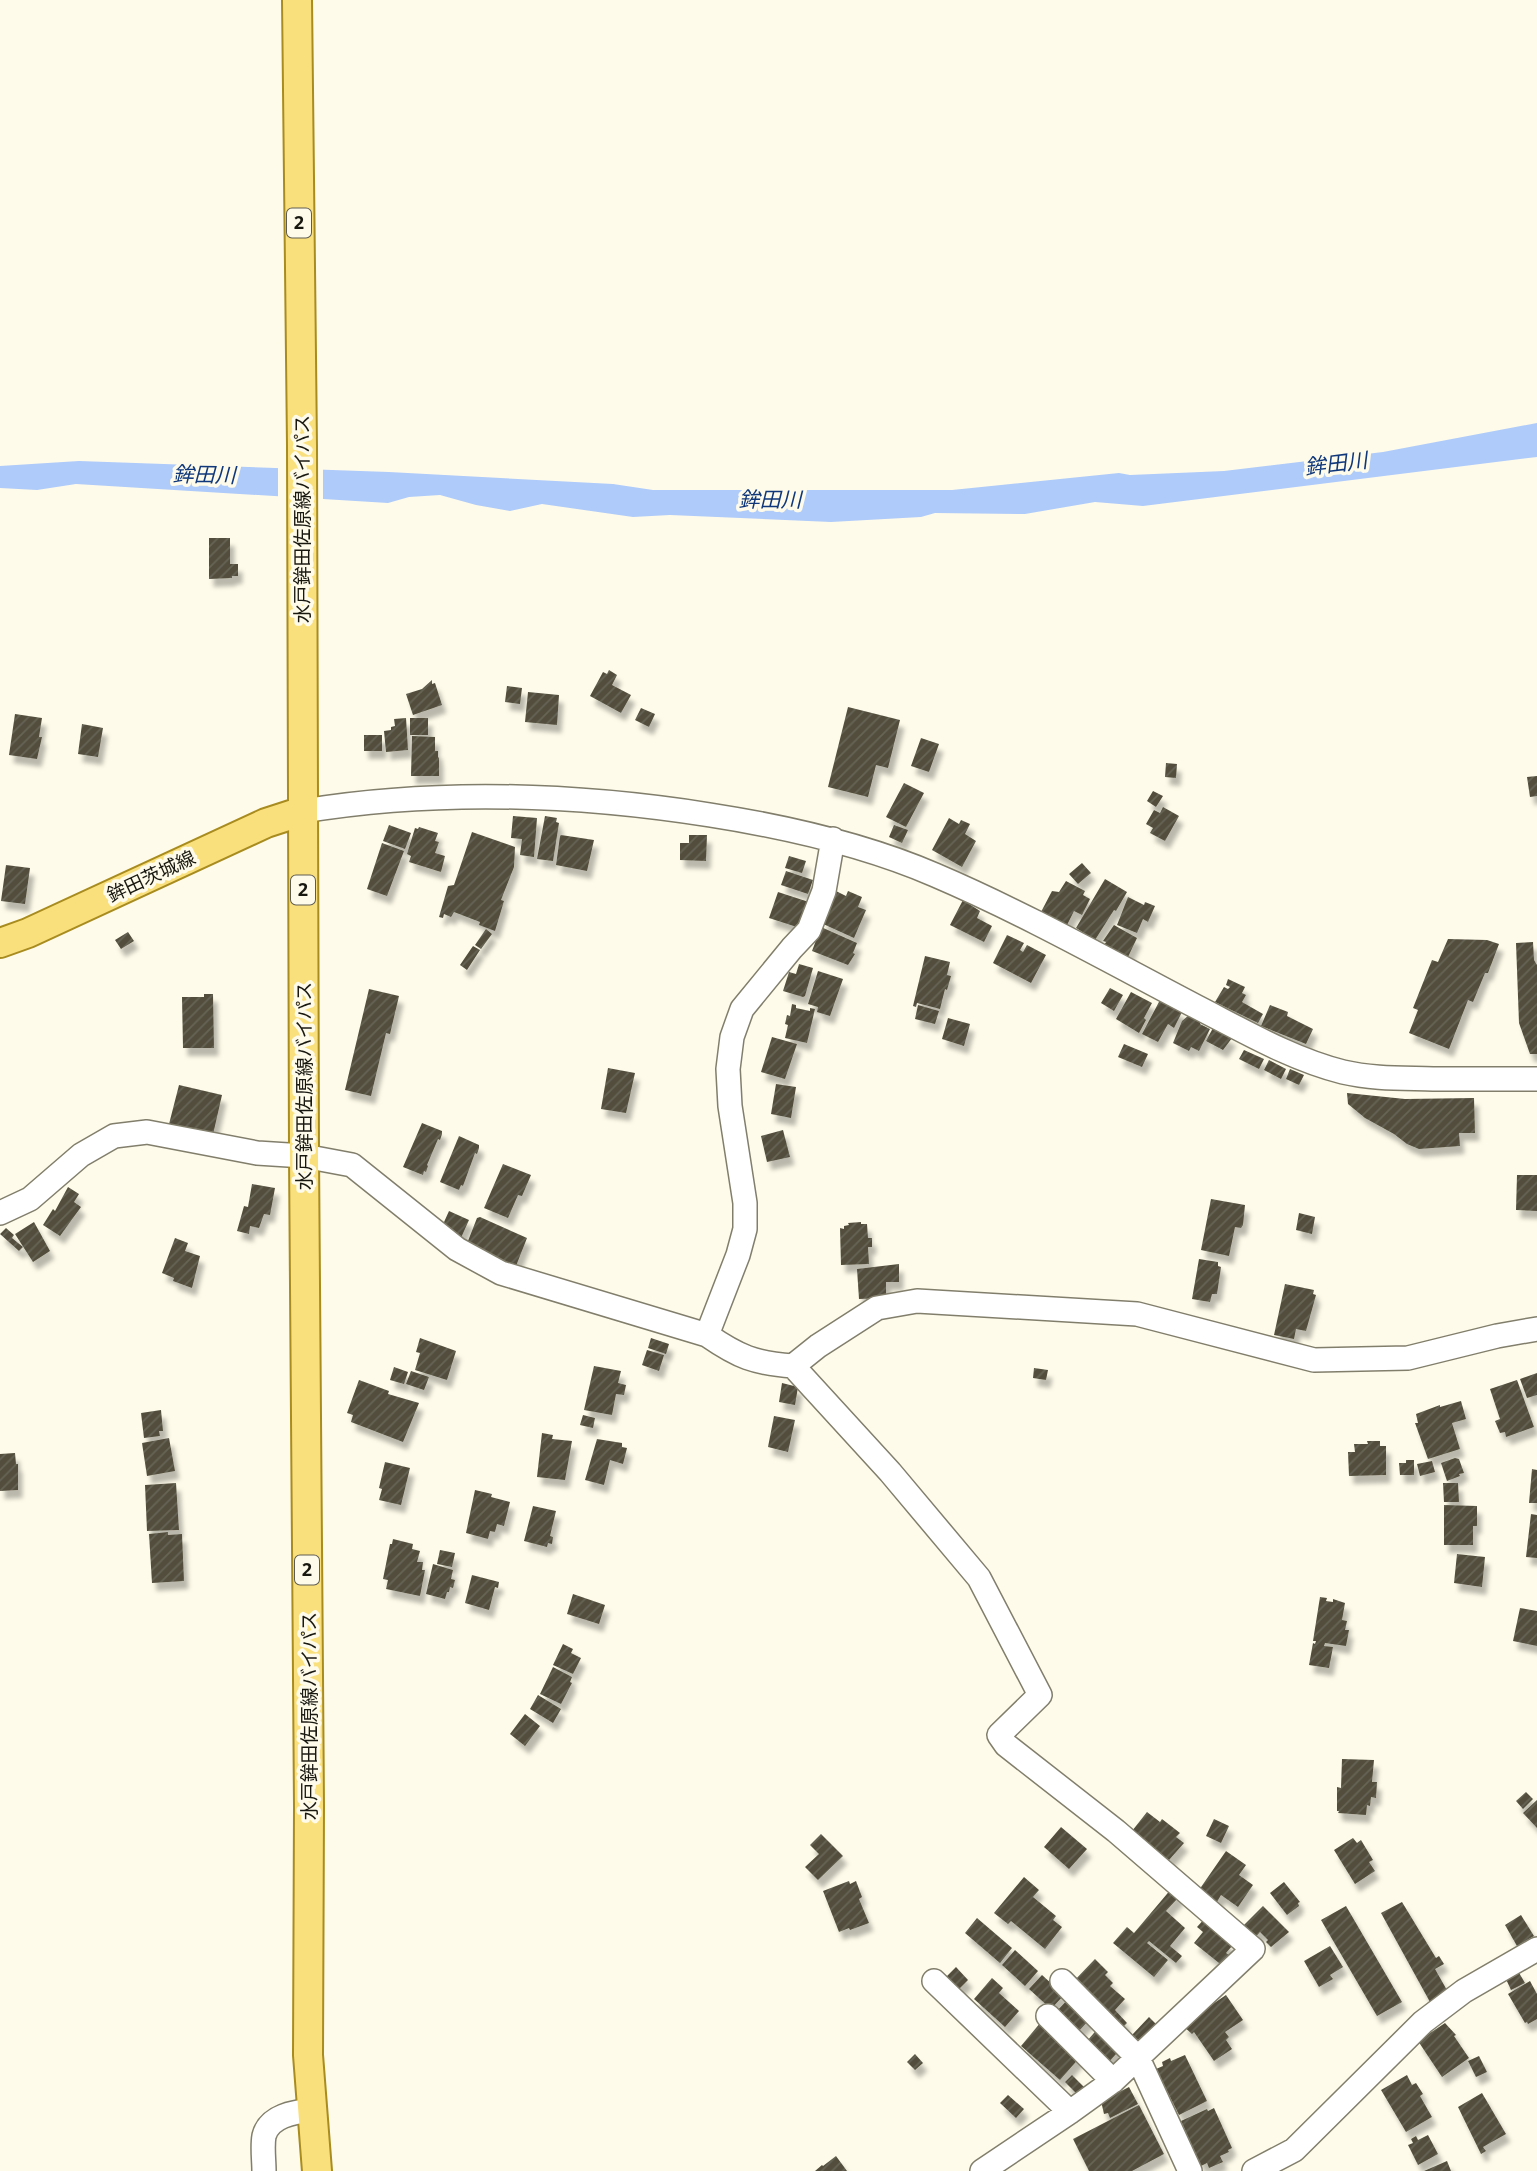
<svg xmlns="http://www.w3.org/2000/svg" width="1537" height="2171" viewBox="0 0 1537 2171" font-family="'Open Sans','Noto Sans JP',sans-serif">
  <style>
    .water { fill: #afcbfa }
    .pier { fill: #fefbea }
    .building { fill: url(#building-hatch); filter: url(#shadow) }
    .lines { fill: none; stroke-linecap: round; stroke-linejoin: round }
    .minor-casing { stroke: #827e6c; stroke-width: 26 }
    .major-casing { stroke: #a98c1f; stroke-width: 32 }
    .minor { stroke: #fff; stroke-width: 23 }
    .major { stroke: #fae07d; stroke-width: 28 }
    .labels { text-anchor: middle; stroke-width: 7; stroke-linejoin: round; paint-order: stroke }
    .shield { fill: #fefbea; stroke: #5e5c51; stroke-width: 2 }
    .shield-label { font-size: 18px; font-weight: bold; fill: #191810 }
    .street-label { font-size: 19px; fill: #191810; stroke: #fefbea }
    .water-label { font-size: 21px; font-style: italic; fill: #0f3779; stroke: #fefbea }
  </style>
  <defs>
    <pattern id="building-hatch" width="6" height="6" patternUnits="userSpaceOnUse" patternTransform="scale(1.75)"><rect width="6" height="6" fill="#524e3d"/><path d="M-1 1l2-2M0 6l6-6M5 7l2-2" fill="none" stroke="#676455"/></pattern>
    <filter id="shadow"><feDropShadow dx="4.5" dy="8" stdDeviation="2" flood-color="#0004"/></filter>
  </defs>
  <rect width="100%" height="100%" fill="#fefbea"/>
  <path class="water" d="M1537,423V457L1143,506L1095,502L1025,514L935,513L921,517L831,522L670,515L633,517L542,504L510,511L476,505L440,495L409,497L388,503L76,484L37,490L0,488V466L79,461L389,472L613,484L653,490H952L1119,473L1130,475L1224,471L1383,452Z"/>
  <path class="pier" d="M278,465L323,466V502L278,499Z"/>
  <path class="building" d="M209,538H230V564H238V576H232V578L209,579Z
    M609,670L617,675L612,685L631,695L621,713L590,696L603,672L607,674Z
    M432,680V684L435,683L442,705L413,715L406,694L422,689Z
    M507,686L522,688L520,704L505,702Z
    M528,692L559,695L557,725L525,722Z
    M848,707L900,720L888,768L876,765L868,797L828,787Z
    M641,708L655,714L649,727L635,720Z
    M15,714L42,718L39,737H42L37,759L9,755Z
    M406,718L408,750L386,752L384,731L391,730V727L395,726L394,719Z
    M410,718H428V735H410Z
    M82,724L103,728L98,757L78,754Z
    M364,735H382V751H364Z
    M412,736L435,737V751H438V757L439,758V776H411Z
    M921,738L939,744L929,772L911,766Z
    M1166,763L1177,764L1176,778L1165,777Z
    M1537,776V796L1530,797L1527,777Z
    M904,783L924,793L906,827L886,817Z
    M1153,791L1163,796L1156,807L1147,801Z
    M1163,807L1179,816L1165,841L1150,833L1153,828L1146,824L1154,810L1160,813Z
    M513,816L537,818L534,857L520,855L522,839L511,838Z
    M545,816L557,818L556,822L559,823L553,861L537,859Z
    M949,818L959,824L961,820L970,824L965,834L976,841L962,867L932,850Z
    M389,825L411,833L405,849L383,841Z
    M894,825L908,830L902,843L889,837Z
    M419,827L438,833L435,841L439,842L435,853L445,856L441,872L409,862L411,856L407,854L415,828L418,829Z
    M472,832L515,847L514,867L501,900L504,901L495,931L479,925L480,922L454,912L451,917L444,914L443,918L439,917L448,886L454,885Z
    M561,835L594,840L587,871L556,865L560,836Z
    M689,835H707L706,861L680,860V843H689Z
    M382,843L404,851L387,896L367,889Z
    M789,856L806,861L802,873L785,868Z
    M1082,863L1091,873L1078,884L1069,874Z
    M6,865L30,868L25,904L1,901Z
    M786,871L813,880L808,894L781,885Z
    M1105,879L1127,892L1116,911L1114,910L1095,940L1076,928Z
    M1066,881L1085,891L1083,895L1090,899L1082,915L1074,911L1067,925L1041,912L1052,891L1059,892Z
    M836,891L846,896L848,891L862,897L858,907L866,910L854,938L821,923Z
    M778,892L812,903L803,929L769,918Z
    M1128,897L1144,905L1145,902L1155,906L1148,922L1143,919L1137,933L1117,925Z
    M963,900L980,911L977,918L992,926L984,942L950,925Z
    M1114,925L1137,938L1128,957L1104,945L1106,942L1103,941Z
    M821,927L857,943L853,953L855,954L848,965L812,951Z
    M486,929L492,934L481,949L475,945Z
    M128,932L134,941L121,949L115,940Z
    M1007,935L1024,943L1020,950L1023,952L1027,945L1046,955L1031,983L993,963Z
    M1448,939L1487,940L1499,944L1488,973H1485L1473,1002L1468,1000L1449,1049L1409,1033L1418,1010L1413,1008L1432,960L1438,962Z
    M1533,942L1534,960L1537,965V1054H1530L1519,1023L1516,943Z
    M473,946L480,950L467,970L460,965Z
    M925,956L950,962L947,975L951,976L947,990L945,989L940,1009L917,1003L916,1007L913,1006Z
    M799,964L813,968L805,996L803,997L783,991L789,972L796,974Z
    M818,971L843,979L830,1016L817,1012L818,1007L808,1004Z
    M1228,979L1245,987L1242,993L1246,995L1242,1002L1263,1014L1258,1023L1215,1002L1224,987L1228,989L1230,987L1226,985Z
    M1110,988L1123,995L1114,1011L1101,1003Z
    M369,989L399,996L390,1034L386,1033L371,1096L345,1090Z
    M1131,992L1152,1003L1144,1018L1146,1020L1139,1033L1116,1019Z
    M204,994H213L214,1048H183L182,997H204Z
    M1160,1000L1182,1012L1174,1028L1168,1024L1158,1042L1142,1034Z
    M792,1004L796,1005V1008L810,1011V1008L815,1009L807,1043L785,1038L788,1025L785,1024L787,1015L790,1016Z
    M918,1005L939,1011L935,1024L915,1019Z
    M1270,1005L1288,1012L1287,1016L1313,1029L1306,1044L1261,1026Z
    M1189,1015L1201,1021L1200,1024L1210,1029L1199,1051L1191,1047L1189,1051L1173,1043L1182,1021Z
    M948,1018L970,1024L964,1046L942,1039Z
    M1213,1028L1232,1038L1223,1050L1206,1041Z
    M772,1037L797,1044L785,1079L761,1072Z
    M1124,1044L1148,1054L1142,1067L1118,1057Z
    M1244,1050L1264,1059L1259,1069L1239,1059Z
    M1269,1060L1286,1069L1281,1079L1264,1070Z
    M608,1068L635,1073L626,1113L601,1109Z
    M1290,1069L1304,1075L1299,1085L1286,1079Z
    M776,1084L796,1087L791,1118L771,1114Z
    M179,1085L222,1095L212,1139L168,1128Z
    M1347,1093L1405,1099L1474,1098L1475,1133H1459L1460,1146L1419,1149L1407,1144L1394,1134L1365,1118L1348,1104Z
    M422,1123L442,1131V1134L440,1140L438,1139L427,1165L428,1166L426,1172L424,1171L423,1175L403,1167Z
    M783,1130L790,1157L767,1162L761,1136Z
    M459,1136L479,1145V1148L477,1154L475,1153L463,1186L461,1185L459,1190L440,1182Z
    M503,1164L531,1175L522,1196L518,1195L508,1218L484,1208Z
    M1517,1175H1537V1211L1516,1210Z
    M252,1184L275,1188L270,1215L264,1214L259,1228L250,1226L249,1234L237,1231L244,1206L248,1207Z
    M68,1187L79,1194L74,1202L81,1207L60,1236L43,1225L53,1209L55,1211Z
    M1211,1199L1245,1205L1243,1225L1241,1228L1235,1227L1229,1256L1201,1250Z
    M449,1211L469,1220L460,1240L440,1231Z
    M1299,1213L1315,1217L1312,1234L1296,1230Z
    M480,1217L527,1238L516,1266L466,1246L477,1218Z
    M34,1222L50,1251L33,1262L15,1234Z
    M861,1222V1224H867L868,1238H872V1247H868L869,1264L841,1265L840,1228L844,1229V1226L849,1225L848,1223Z
    M6,1228L14,1235L12,1238L23,1247L19,1251L0,1234Z
    M175,1238L188,1243L185,1251L200,1256L192,1288L173,1281L174,1278L162,1273Z
    M1199,1259L1218,1262V1266L1221,1267L1217,1294H1212L1210,1302L1192,1299Z
    M899,1264V1282H886V1298L859,1299L857,1269Z
    M1285,1284L1314,1290L1313,1294L1316,1295L1306,1331L1296,1329L1294,1339L1274,1335Z
    M420,1338L456,1351L447,1380L415,1370L420,1353L416,1352Z
    M651,1338L669,1344L666,1354L648,1348Z
    M647,1350L664,1355L659,1371L642,1365Z
    M594,1366L621,1371L618,1383L626,1385L624,1395L616,1394L612,1415L584,1410Z
    M394,1367L408,1372L404,1384L390,1380Z
    M1034,1368L1048,1370L1046,1380L1033,1378Z
    M411,1371L429,1377L424,1390L406,1384Z
    M1537,1373V1395L1527,1398L1520,1379Z
    M359,1380L389,1391L388,1394L419,1403L403,1442L351,1422L353,1415L347,1413Z
    M1517,1380L1534,1427L1506,1437L1505,1432L1500,1433L1495,1421L1500,1419L1490,1389Z
    M782,1383L798,1387L795,1405L779,1402Z
    M1461,1401L1466,1419L1452,1423L1460,1449L1428,1459L1415,1423H1418L1416,1414L1440,1405V1407Z
    M161,1410L163,1431H159L160,1436L144,1438L141,1413Z
    M583,1415L595,1418L593,1428L580,1425Z
    M774,1416L795,1420L788,1452L768,1447Z
    M542,1433L553,1435L552,1439L572,1441L565,1480L537,1477Z
    M169,1438L175,1471L147,1476L142,1443Z
    M597,1439L622,1443V1447L627,1448L623,1464L610,1460L604,1485L585,1480Z
    M1367,1441H1380V1446H1386V1475L1349,1476L1348,1452H1355L1354,1444H1368Z
    M15,1453L16,1464H18V1490L0,1491V1454Z
    M1455,1458L1459,1459L1464,1473L1459,1474L1460,1476L1447,1481L1441,1463Z
    M1406,1460H1414V1475H1400L1399,1463H1406Z
    M1432,1461L1435,1472L1420,1476L1417,1464Z
    M385,1462L410,1468L401,1505L379,1500L382,1489L379,1488Z
    M1532,1469L1537,1470V1503H1529Z
    M176,1483L179,1530L147,1531L145,1485Z
    M1443,1483H1458L1459,1502H1444Z
    M475,1490L492,1494L491,1497L510,1502L504,1526L497,1524L495,1532L490,1531L488,1539L466,1533Z
    M1444,1505L1477,1506V1526H1473V1545H1444Z
    M533,1506L556,1511L550,1536L553,1537L552,1544L548,1543L547,1547L524,1541Z
    M1531,1514L1537,1515V1558L1526,1557Z
    M168,1532V1535L182,1534L184,1581L152,1583L149,1534Z
    M393,1539L413,1544L412,1549L420,1551L417,1562H423L422,1570H425L420,1596L386,1589L388,1580L383,1579L390,1544H392Z
    M440,1550L455,1553L452,1567L437,1564Z
    M1457,1554L1485,1557L1482,1587L1454,1583Z
    M433,1564L453,1570L451,1579L455,1580L453,1588L450,1587L449,1592H447L445,1599L426,1594Z
    M472,1575L499,1582L498,1588L495,1587L489,1610L465,1603Z
    M573,1594L605,1605L599,1624L567,1614Z
    M1320,1597L1327,1598L1326,1601L1333,1602V1599L1345,1603L1342,1620L1347,1621L1345,1630H1349L1346,1646L1325,1643L1324,1646L1333,1647L1329,1668L1309,1665L1313,1643L1315,1644L1316,1641H1313Z
    M1520,1608L1537,1611V1646L1513,1641Z
    M563,1644L573,1649L571,1653L581,1658L573,1674L553,1665Z
    M553,1667L572,1677L570,1682L572,1683L561,1704L540,1694Z
    M538,1695L561,1709L553,1723L530,1709Z
    M525,1714L540,1726L525,1746L510,1734Z
    M1342,1759L1374,1760L1372,1782H1377L1376,1798L1371,1797L1370,1806L1367,1805L1366,1815L1338,1813L1339,1811H1337V1787L1341,1788Z
    M1526,1792L1533,1799L1523,1809L1516,1801Z
    M1537,1800V1828L1523,1813Z
    M1147,1812L1160,1822L1162,1819L1180,1833L1176,1837L1184,1843L1169,1860L1132,1831Z
    M1214,1819L1229,1826L1221,1843L1206,1836Z
    M1061,1827L1087,1849L1069,1869L1044,1847Z
    M821,1834L843,1856L818,1880L805,1867L819,1854L810,1845Z
    M1353,1838L1357,1843L1361,1840L1373,1860L1369,1862L1375,1871L1355,1884L1334,1850Z
    M1226,1851L1246,1865L1239,1875L1253,1885L1238,1907L1221,1895L1217,1902L1199,1890Z
    M1024,1877L1039,1890L1033,1897L1056,1916L1053,1920L1062,1927L1045,1949L1011,1921L1008,1924L994,1913Z
    M849,1881L850,1884L856,1881L862,1897L859,1899L869,1923L850,1930L849,1928L839,1932L823,1891Z
    M1284,1882L1300,1902L1298,1903L1299,1906L1287,1915L1270,1893Z
    M1172,1888L1180,1896L1166,1911L1185,1928L1170,1946L1182,1956L1176,1963L1149,1941L1147,1943L1168,1960L1154,1977L1113,1943L1127,1927L1134,1933Z
    M1402,1902L1436,1958L1439,1956L1444,1964L1435,1969L1448,1992L1430,2002L1381,1913Z
    M1263,1906L1289,1932L1271,1947L1266,1942L1268,1940L1260,1932L1254,1939L1242,1927Z
    M1346,1906L1402,2002L1377,2016L1321,1920Z
    M1521,1915L1534,1936L1517,1946L1505,1925Z
    M1206,1917L1221,1928L1217,1933L1232,1946L1226,1953L1232,1957L1224,1967L1194,1943L1203,1932L1197,1927Z
    M977,1918L1012,1948L1000,1963L965,1933Z
    M1330,1946L1343,1967L1330,1975L1333,1979L1319,1987L1304,1961Z
    M1015,1950L1038,1971L1025,1986L1002,1965Z
    M1095,1959L1108,1972L1105,1975L1113,1983L1110,1986L1125,1999L1115,2010L1127,2023L1122,2028L1073,1982Z
    M956,1967L968,1980L958,1990L946,1977Z
    M1518,1971L1525,1983L1511,1990L1505,1977Z
    M1042,1975L1064,1995L1051,2009L1029,1989Z
    M992,1978L1003,1988L999,1993L1019,2011L1005,2027L974,1999Z
    M1530,1981L1537,1994V2019L1528,2024L1527,2022L1525,2023L1508,1994Z
    M1226,1995L1243,2020L1225,2032L1229,2037L1226,2040L1232,2049L1214,2061L1194,2032L1192,2034L1182,2025Z
    M1069,1998L1091,2018L1077,2033L1055,2013Z
    M1149,2017L1159,2027L1142,2045L1132,2035Z
    M1041,2022L1081,2056L1060,2080L1021,2046Z
    M1445,2023L1456,2035L1454,2036L1469,2058L1442,2077L1418,2041Z
    M1100,2026L1123,2046L1110,2061L1103,2055L1102,2057L1087,2041Z
    M915,2054L923,2063L915,2070L907,2062Z
    M1185,2055L1207,2101L1179,2115L1156,2069L1163,2066L1162,2062L1170,2058L1171,2061Z
    M1479,2056L1487,2072L1476,2077L1468,2061Z
    M1072,2075L1085,2088L1078,2095L1065,2082Z
    M1407,2075L1412,2085L1416,2083L1423,2094L1420,2096L1432,2117L1406,2132L1381,2090Z
    M1129,2087L1138,2104L1110,2118L1108,2113L1104,2114L1101,2101Z
    M1482,2093L1506,2134L1483,2147L1486,2151L1481,2154L1458,2107Z
    M1008,2095L1024,2109L1016,2118L1000,2103Z
    M1139,2105L1164,2154L1132,2171H1089L1073,2139Z
    M1214,2108L1232,2148L1228,2150L1229,2152L1220,2156L1223,2162L1209,2168L1207,2163L1201,2166L1181,2121L1207,2109L1208,2111Z
    M1428,2135L1438,2154L1418,2165L1408,2145L1413,2143L1411,2139L1416,2136L1418,2140Z
    M836,2156L847,2171H815L822,2165L823,2166Z
    M1447,2161L1451,2171H1424Z"/>
  <g class="lines">
    <g class="minor-casing">
      <path id="minor" d="M303,811C437,789 576,794 710,815C787,827 863,844 935,875C1024,913 1109,961 1195,1006C1242,1030 1291,1059 1343,1072C1373,1079 1403,1078 1433,1079C1468,1079 1502,1079 1537,1079
        M0,1213L30,1199L81,1155L114,1136L147,1132L257,1153L304,1156L352,1165L457,1249L501,1273L707,1335C739,1357 754,1363 793,1366L818,1346L877,1308L917,1301L1137,1314L1314,1360L1408,1358L1497,1336L1537,1329
        M707,1335L738,1255L745,1229V1203L730,1106L728,1069L732,1037L742,1009L792,948L809,930L824,891L833,839
        M793,1366L890,1472L979,1578L1040,1695L999,1735L1006,1745L1116,1831L1253,1949L1113,2081L1070,2112L982,2171
        M934,1981L1070,2112
        M1062,1981L1138,2058L1190,2171
        M1048,2016L1113,2081
        M264,2171C264,2160 262,2147 264,2136C269,2116 294,2112 312,2110
        M1254,2171L1294,2150L1423,2022L1464,1991L1537,1949"/>
    </g>
    <g class="major-casing">
      <path id="major" d="M297,0L302,446L304,1156L309,1807L308,2055L317,2171
        M0,943L28,933L266,823L303,811"/>
    </g>
    <use href="#minor" class="minor"/>
    <use href="#major" class="major"/>
  </g>
  <g class="labels">
    <g class="shield">
      <rect x="287" y="208.5" width="24" height="29" rx="5"/>
      <rect x="291" y="875.5" width="24" height="29" rx="5"/>
      <rect x="295" y="1555.5" width="24" height="29" rx="5"/>
    </g>
    <g class="shield-label">
      <text x="299" y="229">2</text>
      <text x="303" y="896">2</text>
      <text x="307" y="1576">2</text>
    </g>
    <g class="street-label">
      <text transform="translate(302 519) rotate(-90)" y="7">水戸鉾田佐原線バイパス</text>
      <text transform="translate(151 876) rotate(-25)" y="7">鉾田茨城線</text>
      <text transform="translate(304 1086) rotate(-90)" y="7">水戸鉾田佐原線バイパス</text>
      <text transform="translate(309 1716) rotate(-90)" y="7">水戸鉾田佐原線バイパス</text>
    </g>
    <g class="water-label">
      <text transform="translate(1336 464) rotate(-7)" y="7">鉾田川</text>
      <text transform="translate(204 475) rotate(1)" y="7">鉾田川</text>
      <text x="770" y="507">鉾田川</text>
    </g>
  </g>
</svg>
